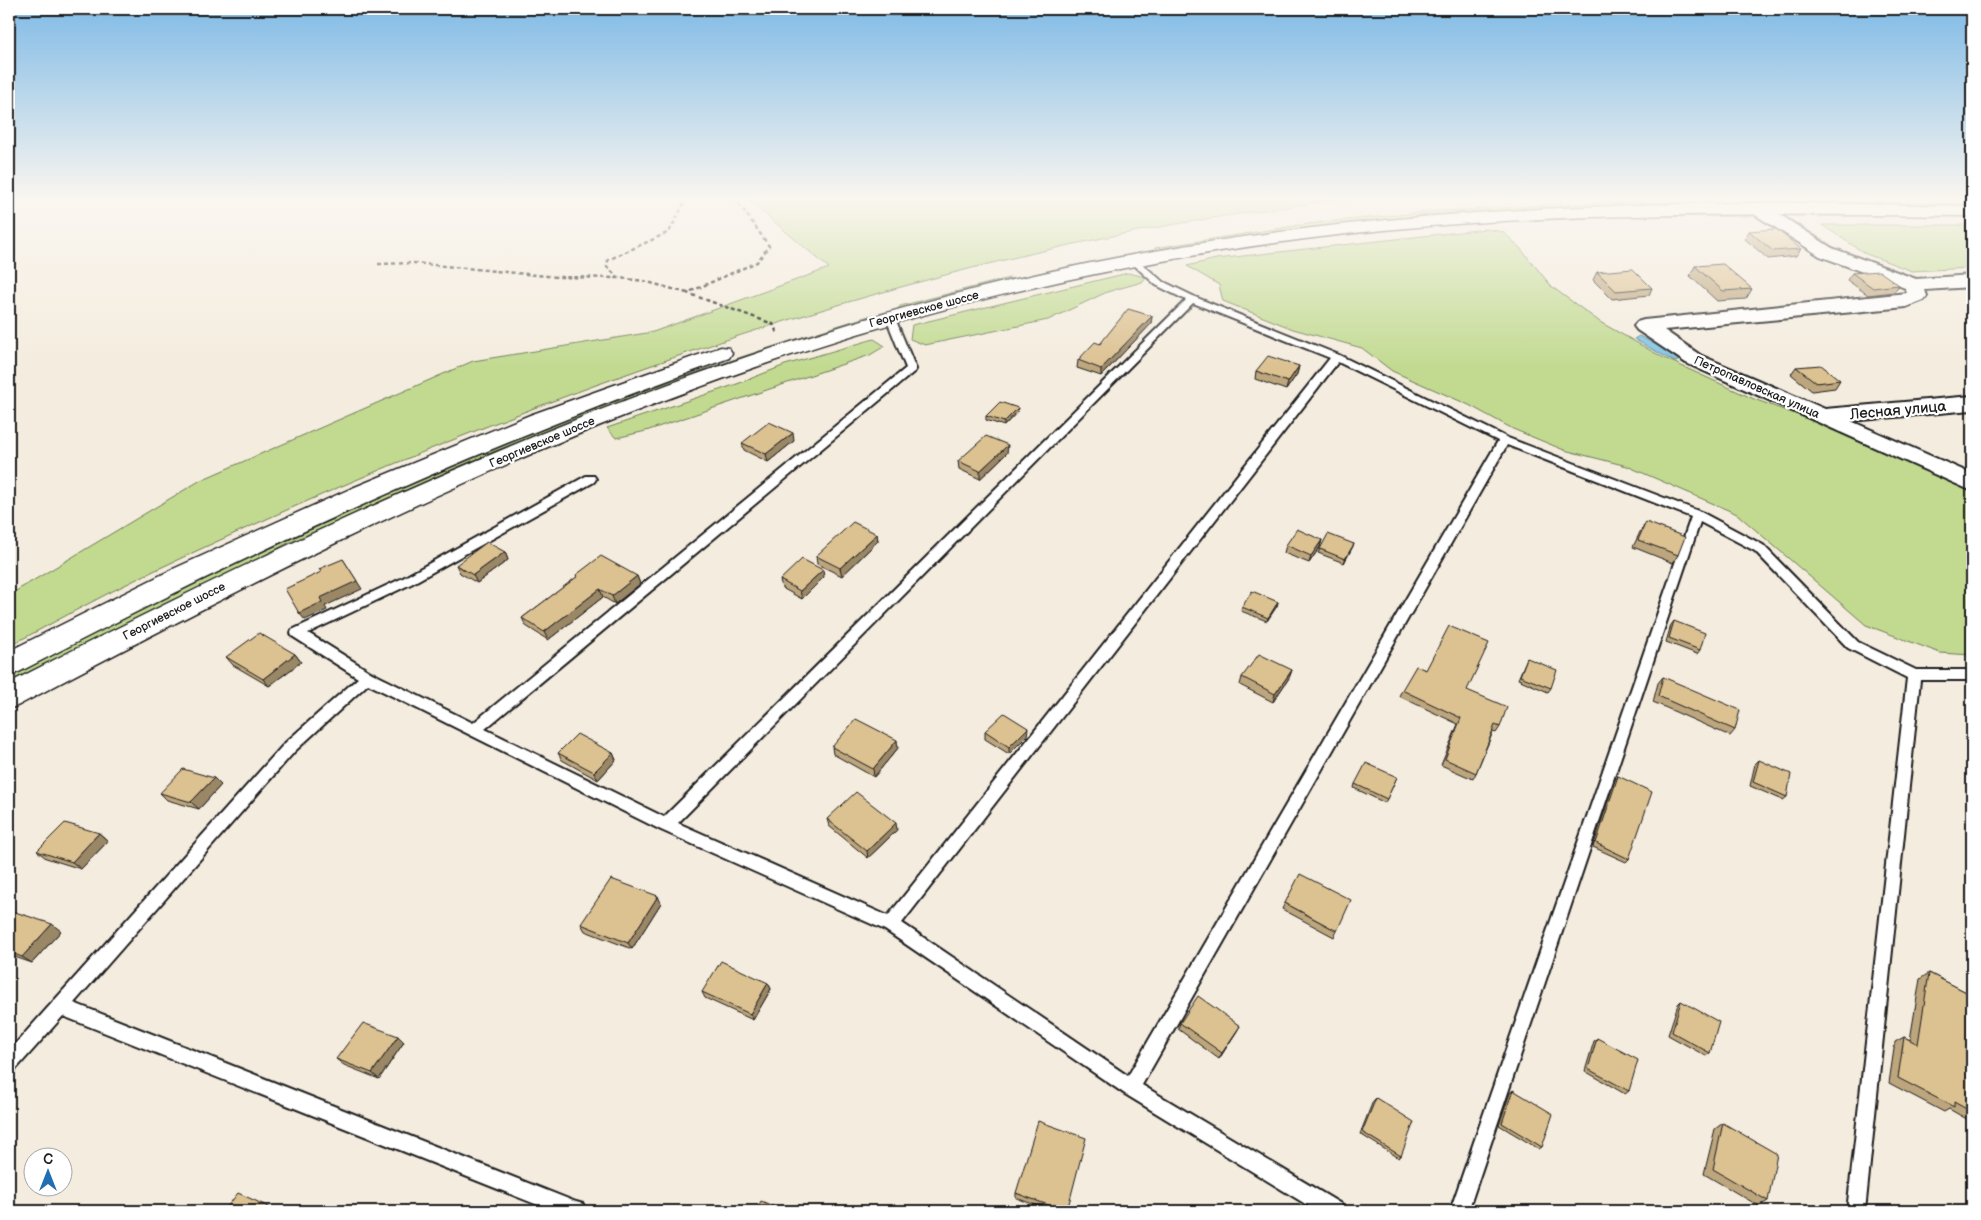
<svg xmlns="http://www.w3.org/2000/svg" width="1981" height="1220" viewBox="0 0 1981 1220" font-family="'Balsamiq Sans',sans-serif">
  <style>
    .green { fill: #c1da90; stroke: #6e7b56 }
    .water { fill: #81c4e2; stroke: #598193 }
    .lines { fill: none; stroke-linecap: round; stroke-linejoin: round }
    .lane-casing { stroke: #1c1c1c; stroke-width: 4 }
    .street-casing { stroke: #1c1c1c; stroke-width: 4 }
    .primary-casing { stroke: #1c1c1c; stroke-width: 3 }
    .path { stroke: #1c1c1c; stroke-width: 2.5; stroke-dasharray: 4 3; stroke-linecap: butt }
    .lane { fill: #fff; fill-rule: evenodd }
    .street { fill: #fff; fill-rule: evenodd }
    .primary { fill: #fff; fill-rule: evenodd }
    .wall { fill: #bda67d; stroke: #1c1c1c }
    .shaded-wall { fill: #9a8766; stroke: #1c1c1c }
    .building { fill: #dcc191; stroke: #1c1c1c }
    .labels { text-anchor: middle; stroke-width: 4.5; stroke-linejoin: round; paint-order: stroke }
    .far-street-label { font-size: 12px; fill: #1c1c1c; stroke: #fff }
    .street-label { font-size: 15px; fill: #1c1c1c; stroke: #fff }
  </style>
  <rect width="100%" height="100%" fill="#f4ecde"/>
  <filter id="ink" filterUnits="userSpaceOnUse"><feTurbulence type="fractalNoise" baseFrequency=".02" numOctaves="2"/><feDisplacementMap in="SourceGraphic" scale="10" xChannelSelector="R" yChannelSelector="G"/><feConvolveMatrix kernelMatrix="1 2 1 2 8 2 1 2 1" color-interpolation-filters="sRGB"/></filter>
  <g filter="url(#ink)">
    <path class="green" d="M746,198H1358C1325,200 1291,207 1258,211C1154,226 1051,247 949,274C671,347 402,453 143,576C97,598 53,623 9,646V595L201,480L473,361L653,332L829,268Z
      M1789,201L1972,204V207L1792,204Z
      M1608,202L1690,203L1692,205C1565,205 1436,211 1310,228C1259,235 1209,244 1159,253L1155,248L1307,224L1427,212Z
      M1822,225H1972V234L1966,235L1972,240V268L1912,271L1866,254Z
      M1486,229L1503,232L1520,248L1552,287L1600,322L1664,358L1754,399L1919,460L1972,487V655L1940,653L1866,625L1737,514L1627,466L1564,450L1513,429L1469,405L1392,371L1362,348L1293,329L1223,301L1219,285L1187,266L1216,259Z
      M1128,273L1146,277L1142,282L1107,292L1048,320L925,345L910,339L912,325Z
      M1009,278L1013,279L897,310L900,306Z
      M872,315H878L556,427L448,472L286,544L9,686V678C122,619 235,560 351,508C519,432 695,370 872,315Z
      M874,339L885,346L870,355L646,431L616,438L607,428L737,384L785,365Z"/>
    <path class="water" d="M1639,336L1684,359L1675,362L1634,339Z"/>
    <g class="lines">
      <g class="lane-casing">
        <path id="lane" d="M1135,258L1162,281L1195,297L1339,355L1508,438L1701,512L1763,545L1858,642L1916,670H1972V680H1920L1865,1211H1847L1907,678L1848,648L1755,551L1700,522L1468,1211H1450L1691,517L1507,445L1142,1085L1341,1204L1343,1211H1317L1125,1094L885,930L661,830L368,684L295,751L74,1003L576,1202L583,1204L585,1211H553L63,1016L15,1070L9,1073V1051L285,743L358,678L292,636L291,633L292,630L403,578L586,476H594L596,479L594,482L411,584L308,633L372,673L473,723L906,368L886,318L891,315L894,316L916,369L915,371L485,729L664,817L1186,300L1156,285L1132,263L1131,261ZM1193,303L1330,358L888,916L678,823ZM1338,362L1498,441L1128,1076L902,923Z"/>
      </g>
      <g class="street-casing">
        <path id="street" d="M1757,203L1763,204L1832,248L1916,279L1972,275V287L1925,290L1927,296L1924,300L1906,307L1664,330L1700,355L1825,409L1972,396V410L1851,421L1972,474V491L1686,363L1637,330L1634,326L1637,322L1644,320L1907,293L1905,288L1820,256L1751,212L1748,208L1751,204Z"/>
      </g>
      <g class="primary-casing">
        <path id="primary" d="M1791,203L1972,206V216C1750,214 1527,210 1305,239C1119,263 934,305 756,367C500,455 258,578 19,705L9,709V683C329,519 656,365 1008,281C1265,220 1527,203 1791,203Z
          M721,347L729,348L732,353L729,358C482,446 251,550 19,672L9,675V651L173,569L350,489L530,415Z"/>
      </g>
      <path class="path" d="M735,198L769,246L757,262L687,293L773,324L778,335
        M378,264L414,263L557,277L620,278L644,281L687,293
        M619,278L607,267L608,260L669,232L687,198"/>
      <use href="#lane" class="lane"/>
      <use href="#street" class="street"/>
      <use href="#primary" class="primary"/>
    </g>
    <path class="wall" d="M1749,231L1801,249L1796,256L1768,259L1745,239Z
      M1695,266L1752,289L1746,299L1717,301L1690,276Z
      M1597,272L1652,288L1649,295L1612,299L1593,280Z
      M1852,273L1899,285L1894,292L1868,295L1847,280Z
      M1152,316L1151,324L1101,376L1077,368L1078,360L1100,344Z
      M1299,366L1297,374L1286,390L1255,379L1256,371Z
      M1796,367L1840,380L1835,388L1812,391L1791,374Z
      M1017,412L1004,426L986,420V416Z
      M794,441L768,462L744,450L742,443Z
      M1007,453L980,479L959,469L958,461Z
      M1646,522L1678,555L1673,563L1633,547L1641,530Z
      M877,534L878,541L842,576L817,564L816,556Z
      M1322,540L1320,547L1309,563L1284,553L1286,545Z
      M1354,544L1352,548L1344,563L1318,553L1320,549Z
      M505,552L508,560L477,583L460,573L456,565Z
      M576,575L637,576L640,584L615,604L603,597L548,640L526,626L522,618L577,577Z
      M824,577L802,599L782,588L780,580Z
      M1278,602L1277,606L1267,621L1241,611L1242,607Z
      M1674,621L1700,650L1697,654L1666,642L1671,625Z
      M295,654L301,662L269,686L233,665L226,657Z
      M1527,658L1551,688L1548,692L1518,679Z
      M1292,670L1289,678L1273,702L1240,685L1242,677Z
      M1663,677L1735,730L1730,736L1653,702L1658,683Z
      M1402,690H1467L1500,727L1496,733L1493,732L1476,773L1473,779L1441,765L1458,724L1399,696Z
      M985,731L1027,736L1009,754L985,739Z
      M832,747L898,748L874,777L833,754Z
      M558,753H613L616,760L598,780L562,760Z
      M1759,760L1787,797L1783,800L1750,786L1755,764Z
      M1618,776L1629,859L1626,862L1593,847L1615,780Z
      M1397,777L1385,803L1354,788L1355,784Z
      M221,785L199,809L167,800L160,793Z
      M827,819L897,830L868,858L829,826Z
      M99,833L108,841L81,869L46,858L37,851Z
      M661,903L632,949L585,931L581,924Z
      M1285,903L1337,931L1334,937L1282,909Z
      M9,914L61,931L32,963L9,955Z
      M1929,973L1972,995V1122L1949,1109L1944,1112L1889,1083L1895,1042L1904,1037L1910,1040L1920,979Z
      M768,983L771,989L753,1020L705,998L702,992Z
      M1681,1001L1710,1053L1706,1056L1668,1035L1678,1004Z
      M1180,1023L1237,1031L1219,1059L1178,1029Z
      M398,1036L404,1042L379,1079L344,1065L336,1059Z
      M1597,1038L1629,1091L1625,1094L1585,1071L1594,1041Z
      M1513,1090L1542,1147L1539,1149L1499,1125L1510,1093Z
      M1376,1098L1401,1156L1399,1158L1360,1134L1373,1101Z
      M1723,1123L1768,1201L1759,1206L1704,1174L1715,1129Z
      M1016,1193L1067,1211H1052L1016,1198Z"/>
    <path class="shaded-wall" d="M1152,316L1151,324L1101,376V369Z
      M1299,366L1297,374L1286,390L1288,382Z
      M1018,408L1017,412L1004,426V422Z
      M793,433L794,441L768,462L766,454Z
      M1008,445L1007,453L980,479V471Z
      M877,534L878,541L842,576L840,568Z
      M1322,540L1320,547L1309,563L1311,556Z
      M1354,544L1352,548L1344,563L1345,559Z
      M505,552L508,560L477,583L473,575Z
      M343,559L362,589L325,606L327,610L305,620L299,613Z
      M823,570L824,577L802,599L800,591Z
      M637,576L640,584L615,604L612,596Z
      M600,589L603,597L548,640L544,632Z
      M1278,602L1277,606L1267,621L1268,618Z
      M295,654L301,662L269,686L263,679Z
      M1292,670L1289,678L1273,702L1275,694Z
      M1028,728L1027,736L1009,754V747Z
      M897,740L898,748L874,777L873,769Z
      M613,753L616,760L598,780L594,772Z
      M214,778L221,785L199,809L191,802Z
      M896,823L897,830L868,858L867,851Z
      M99,833L108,841L81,869L72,862Z
      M658,896L661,903L632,949L628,943Z
      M52,924L61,931L32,963L22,957Z
      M768,983L771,989L753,1020L750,1014Z
      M1240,1026L1237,1031L1219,1059L1222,1053Z
      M398,1036L404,1042L379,1079L372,1073Z
      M267,1206L276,1211H264Z"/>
    <path class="building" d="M1776,229L1801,249L1773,251L1749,231Z
      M1723,264L1752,289L1723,291L1695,266Z
      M1633,269L1652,288L1616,291L1597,272Z
      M1879,271L1899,285L1873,288L1852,273Z
      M1128,309L1152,316L1101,369L1078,360L1095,342L1100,344Z
      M1268,356L1299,366L1288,382L1256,371Z
      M1821,365L1840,380L1817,383L1796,367Z
      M1000,402L1018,408L1004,422L986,416Z
      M769,422L793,433L766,454L742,443Z
      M986,436L1008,445L980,471L958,461Z
      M853,522L877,534L840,568L816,556Z
      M1646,522L1685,537L1678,555L1638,540Z
      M1297,529L1322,540L1311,556L1286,545Z
      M1328,534L1354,544L1345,559L1320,549Z
      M487,542L505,552L473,575L456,565Z
      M601,556L637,576L612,596L600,589L544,632L522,618L578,576L576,575Z
      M343,559L357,581L320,598L322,602L299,613L285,589L321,572L319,569Z
      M802,559L823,570L800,591L780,580Z
      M1252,591L1278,602L1268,618L1242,607Z
      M1674,621L1705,633L1700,650L1669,638Z
      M1449,626L1489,643L1467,690L1507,707L1500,727L1495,725L1476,773L1445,759L1461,718L1402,690L1416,666L1426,670Z
      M259,633L295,654L263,679L226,657Z
      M1259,654L1292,670L1275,694L1242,677Z
      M1527,658L1557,670L1551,688L1520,676Z
      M1663,677L1740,710L1735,730L1658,696Z
      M1004,713L1028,728L1009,747L985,731Z
      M856,719L897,740L873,769L832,747Z
      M577,734L613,753L594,772L558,753Z
      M1759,760L1791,774L1787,797L1753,782Z
      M1366,763L1397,777L1387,799L1355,784Z
      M183,769L214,778L191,802L160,793Z
      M1618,776L1652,792L1629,859L1596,843Z
      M856,792L896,823L867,851L827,819Z
      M65,823L99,833L72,862L37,851Z
      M1300,874L1351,900L1337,931L1285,903Z
      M611,879L658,896L628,943L581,924Z
      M12,911L52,924L22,957L9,952V914Z
      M721,961L768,983L750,1014L702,992Z
      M1929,973L1972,995V1112L1954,1102V1107L1898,1078L1904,1037L1918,1044Z
      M1198,996L1240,1026L1222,1053L1180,1023Z
      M1681,1001L1719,1022L1710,1053L1672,1032Z
      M363,1023L398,1036L372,1073L336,1059Z
      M1597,1038L1638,1060L1629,1091L1588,1069Z
      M1513,1090L1553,1114L1542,1147L1502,1123Z
      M1376,1098L1414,1122L1401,1156L1362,1132Z
      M1038,1121L1086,1138L1067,1211H1064L1016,1193Z
      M1723,1123L1777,1154L1768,1201L1713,1169Z
      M238,1193L267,1206L264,1211H224Z
      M761,1201L785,1211H756Z"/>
  </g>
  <linearGradient id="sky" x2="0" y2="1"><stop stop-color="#7fbae6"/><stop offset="0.54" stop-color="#faf6f0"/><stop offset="1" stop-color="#faf6f0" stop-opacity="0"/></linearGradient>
  <rect width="1981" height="368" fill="url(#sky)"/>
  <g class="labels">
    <g class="far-street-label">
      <text transform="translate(924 309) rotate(-15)" y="4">Георгиевское шоссе</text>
      <text transform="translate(1757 387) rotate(24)" y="4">Петропавловская улица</text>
      <text transform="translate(542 442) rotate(-23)" y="4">Георгиевское шоссе</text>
      <text transform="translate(174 611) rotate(-27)" y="4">Георгиевское шоссе</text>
    </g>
    <g class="street-label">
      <text transform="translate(1898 410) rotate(-5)" y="5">Лесная улица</text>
    </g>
  </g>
  <rect width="1981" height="1220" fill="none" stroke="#fff" stroke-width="30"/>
  <rect x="15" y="15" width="1951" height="1190" fill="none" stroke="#1c1c1c" stroke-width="2" filter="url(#ink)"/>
  <g transform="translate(48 1172)"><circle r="24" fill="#ffffff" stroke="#a4a4a4"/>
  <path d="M0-4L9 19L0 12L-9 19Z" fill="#1f6fb2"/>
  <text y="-8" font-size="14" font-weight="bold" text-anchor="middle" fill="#1c1c1c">С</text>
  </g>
</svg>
